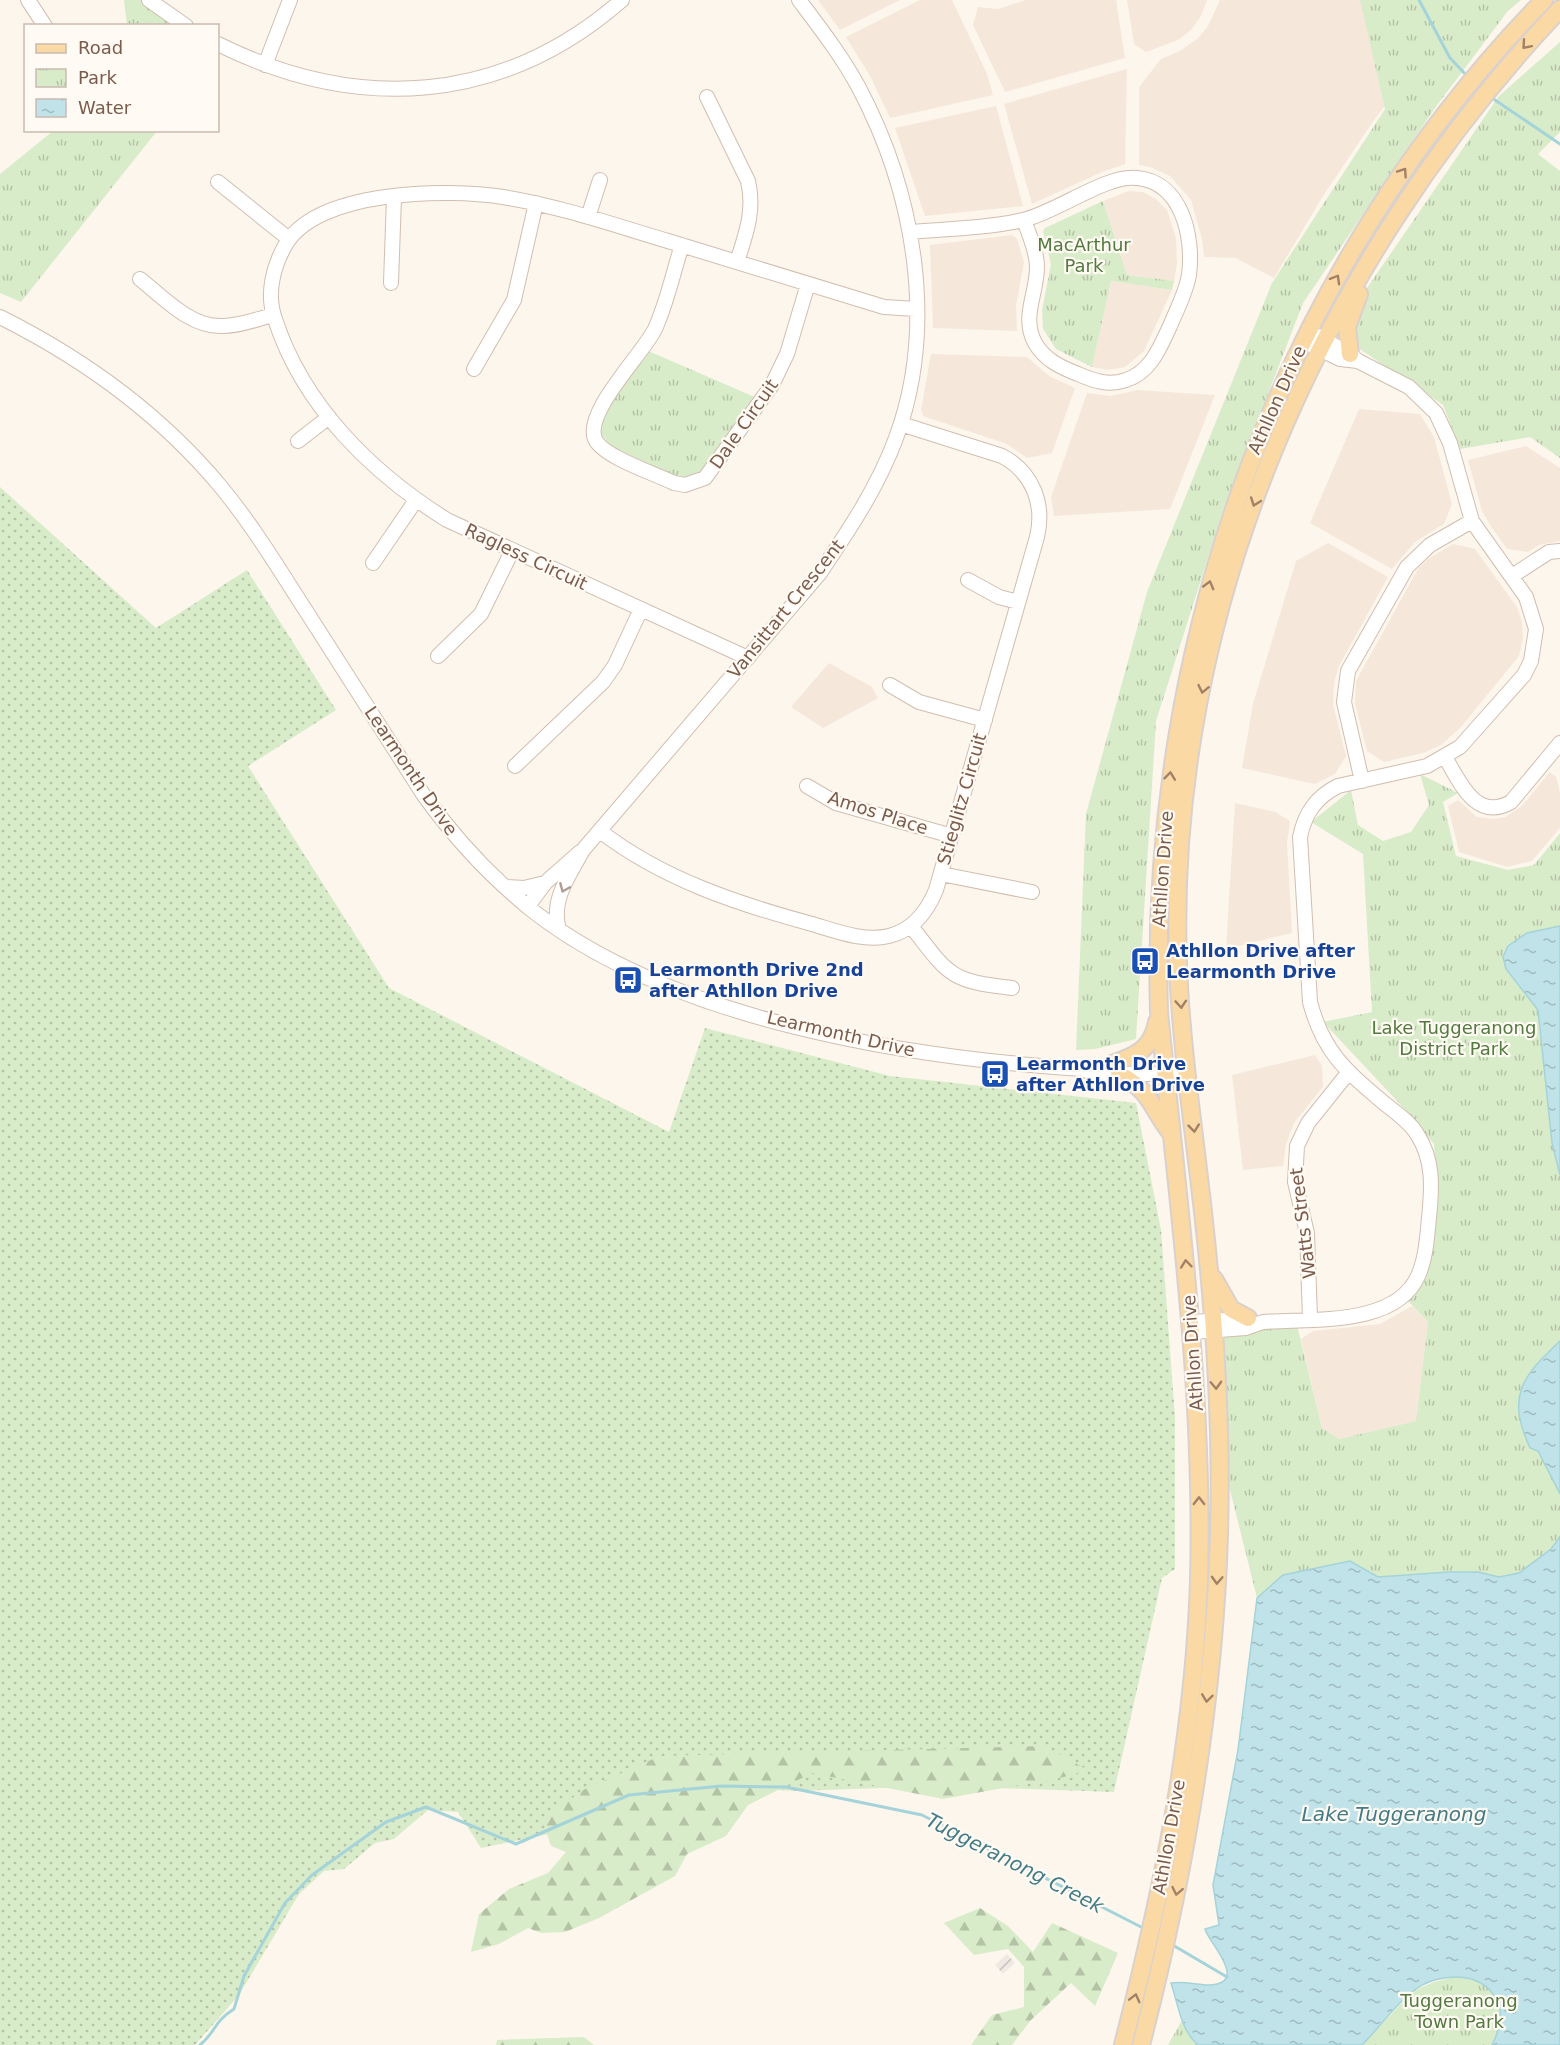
<svg xmlns="http://www.w3.org/2000/svg" width="1560" height="2045" viewBox="0 0 1560 2045" font-family="'DejaVu Sans',sans-serif">
  <style>
    .residential { fill: #f5e8da }
    .industrial { fill: url(#industrial-furrows) }
    .grass { fill: url(#grass-dots) }
    .forest { fill: url(#forest-firs) }
    .park { fill: url(#park-tufts) }
    .water { fill: url(#water-ripples); stroke: #a5d3da; stroke-width: 1.5 }
    .lines { fill: none; stroke-linecap: round; stroke-linejoin: round }
    .stream { stroke: #a5d3da; stroke-width: 3 }
    .minor-casing { stroke: #d1beb0; stroke-width: 16 }
    .major-casing { stroke: #dad1cd; stroke-width: 20 }
    .minor { stroke: #fff; stroke-width: 14 }
    .major { stroke: #fbd9a5; stroke-width: 16 }
    .oneway { stroke: #a18267 }
    .oneway2 { stroke: #af9d94 }
    .labels { text-anchor: middle; stroke-width: 4.5; stroke-linejoin: round; paint-order: stroke }
    .park-label { font-size: 18px; fill: #537a41; stroke: #fffaf3 }
    .street-label { font-size: 18px; fill: #7a5c4d; stroke: #fffaf3 }
    .transit-label { font-size: 18px; font-weight: bold; fill: #164399; stroke: #fffaf3; text-anchor: start }
    .water-label { font-size: 20px; font-style: italic; fill: #437c86; stroke: #fffaf3 }
  </style>
  <defs>
    <pattern id="industrial-furrows" width="10" height="10" patternUnits="userSpaceOnUse" patternTransform="scale(1.5)"><rect width="10" height="10" fill="#efe9e4"/><path d="M-1 1l2-2M0 10L10 0M9 11l2-2" fill="none" stroke="#c7c0bb"/></pattern>
    <pattern id="grass-dots" width="8" height="8" patternUnits="userSpaceOnUse" patternTransform="scale(1.5)"><rect width="8" height="8" fill="#d8ecc9"/><path d="M2 2h.1M6 6h.1" fill="none" stroke="#b4c2a5" stroke-width="1.8" stroke-linecap="round"/></pattern>
    <pattern id="forest-firs" width="22" height="20" patternUnits="userSpaceOnUse" patternTransform="scale(1.5)"><rect width="22" height="20" fill="#d8ecc9"/><path d="M5 1l3.5 6h-7zM16 11l3.5 6h-7z" fill="#b4c2a5"/></pattern>
    <pattern id="park-tufts" width="24" height="20" patternUnits="userSpaceOnUse" patternTransform="scale(1.5)"><rect width="24" height="20" fill="#d8ecc9"/><path d="M3 7l-1-3M5 7V3M7 7l1-3M15 17l-1-3M17 17v-4M19 17l1-3" fill="none" stroke="#b4c2a5"/></pattern>
    <pattern id="water-ripples" width="26" height="14" patternUnits="userSpaceOnUse" patternTransform="scale(1.5)"><rect width="26" height="14" fill="#bfe3e8"/><path d="M2 4q2-2 4 0t4 0M15 11q2-2 4 0t4 0" fill="none" stroke="#a0bbbe"/></pattern>
  </defs>
  <rect width="100%" height="100%" fill="#fdf6ec"/>
  <path class="residential" d="M818,0H900L840,30Z
    M920,0H952L987,74L993,95L890,118L870,76L846,37Z
    M1026,0H1116L1125,58L1005,92L973,25L978,7L998,9Z
    M1127,0H1207L1201,16L1191,30L1178,40L1146,52L1134,44Z
    M1220,0H1371L1406,78L1374,120L1323,196L1274,278L1236,258L1204,257L1202,239L1191,200L1170,176L1150,167L1139,165V87L1161,59L1180,51L1198,38L1208,26Z
    M1127,69L1125,164L1102,172L1032,204L1004,104Z
    M996,106L1023,206L925,216L895,128Z
    M1129,191L1143,192L1156,199L1167,210L1176,238L1177,263L1174,281L1127,275L1103,201Z
    M1012,235L1017,239L1024,263L1016,305L1017,331L933,328L930,245Z
    M1111,281L1172,290L1144,351L1125,367L1108,370L1092,367Z
    M931,354L1027,357L1049,376L1075,388L1052,453L1027,458L1007,444L923,416L921,410Z
    M1137,390L1215,395L1170,509L1054,516L1051,497L1087,393L1111,396Z
    M1359,409L1420,414L1434,437L1452,504L1444,524L1415,542L1392,569L1310,523Z
    M1526,446L1560,468V541L1539,545L1528,552L1507,549L1490,525L1482,511L1468,460Z
    M1328,543L1388,577L1339,666L1334,683L1333,704L1346,756L1335,774L1315,784L1242,768L1253,704L1296,561Z
    M1453,544L1475,549L1517,607L1522,622L1523,639L1519,656L1461,727L1441,745L1423,753L1384,762L1367,751L1355,704L1356,681L1418,569L1428,559Z
    M829,663L872,687L878,698L823,728L791,707Z
    M1550,772L1556,777L1560,793V828L1532,861L1507,867L1459,852L1448,806L1458,800L1477,817L1494,819L1505,817L1521,807Z
    M1235,803L1275,812L1290,821L1287,843L1292,933L1226,949Z
    M1315,1055L1322,1066L1323,1087L1294,1123L1286,1144L1283,1166L1243,1170L1232,1075Z
    M1412,1306L1428,1322L1416,1421L1339,1439L1322,1428L1301,1339L1313,1331L1380,1324Z"/>
  <path class="industrial" d="M1007,1954L1015,1963L1003,1974L995,1965Z"/>
  <path class="grass" d="M0,487L156,628L247,570L336,710L248,766L389,988L669,1132L705,1028L890,1076L1136,1103L1161,1230L1175,1417V1569L1162,1578L1114,1792L941,1786L796,1791L698,1785L568,1830L481,1848L458,1812L428,1810L394,1839L375,1843L344,1869L324,1871L299,1894L239,1995L195,2045H0Z"/>
  <path class="forest" d="M1044,1746L1088,1770L1064,1777L943,1799L812,1773L748,1805L726,1836L687,1854L675,1876L599,1918L565,1932L541,1933L528,1928L499,1944L471,1952L479,1914L509,1889L548,1873L566,1852L551,1846L542,1819L585,1789L660,1756Z
    M980,1908L1008,1926L1033,1952L1052,1923L1118,1953L1095,2006L1071,1983L1031,2020L1012,2045H971L992,2015L1024,2007V1967L1008,1949L974,1955L944,1923Z
    M584,2037L594,2045H496L497,2040Z"/>
  <path class="park" d="M124,0H141L182,25H127Z
    M1360,0H1521L1507,12L1435,108L1303,303L1223,511L1156,721L1136,1039L1095,1049L1076,1050L1086,814L1147,592L1272,283L1385,109Z
    M1560,42V132L1538,154L1560,171V458L1530,437L1460,449L1443,405L1336,333L1499,96Z
    M53,131H157L21,302L0,293V174Z
    M1103,201L1127,275L1174,281L1172,290L1111,281L1092,367L1056,349L1043,329L1042,310L1051,264L1043,231L1045,228Z
    M646,350L757,398L698,477L685,479L614,450L597,429L600,418Z
    M1420,774L1458,793L1443,802L1456,856L1508,870L1534,865L1560,833V926L1527,933V994L1538,1010L1552,1143L1560,1175V1341C1522,1377 1506,1395 1530,1448L1538,1451L1560,1494V1537L1551,1549L1519,1573L1499,1577L1478,1572H1449L1378,1577L1350,1561L1283,1575L1257,1598L1227,1478L1222,1335L1297,1325L1322,1428L1339,1439L1416,1421L1428,1322L1407,1300L1425,1278L1437,1190L1434,1144L1399,1103L1323,1022L1372,1012L1363,854L1311,822L1351,790L1358,825L1383,841L1411,832L1429,805Z
    M1459,1976C1499,1984 1509,2009 1492,2045H1362L1413,1991L1434,1982Z
    M1182,2020L1191,2039L1198,2045H1168Z"/>
  <path class="water" d="M1560,926V1175L1552,1143L1538,1010L1506,969L1503,957L1508,946L1527,933Z
    M1560,1341V1494L1538,1451L1530,1448C1506,1395 1522,1377 1560,1341Z
    M1560,1537V2045H1492C1501,2027 1505,2011 1493,1994C1475,1970 1435,1974 1413,1991C1396,2004 1378,2029 1362,2045H1198C1181,2031 1178,2004 1171,1983C1185,1981 1197,1985 1210,1985C1250,1983 1208,1942 1205,1929L1219,1925L1213,1885L1238,1750L1257,1598L1283,1575L1350,1561L1378,1577L1449,1572H1478L1499,1577L1519,1573L1551,1549Z"/>
  <g class="lines">
    <path class="stream" d="M1419,0L1450,58L1469,78
      M1492,98L1560,144
      M1171,1944L1227,1977
      M200,2045C216,2032 213,2022 234,2009L244,1976L285,1903L312,1875L386,1822L426,1807L516,1844L629,1795L721,1786L786,1787L922,1815L1145,1929"/>
    <g class="minor-casing">
      <path id="minor" d="M28,0L45,26
        M149,0L186,26
        M218,44C357,113 502,105 622,0
        M265,65L290,0
        M707,97L748,181C755,210 746,234 737,262
        M218,182L289,239
        M588,217L600,180
        M910,232C947,229 987,228 1023,220C1057,212 1107,174 1137,178C1182,182 1194,237 1189,275C1186,293 1177,309 1170,326C1160,347 1151,372 1126,380C1109,386 1094,381 1078,374C1060,367 1045,360 1035,343C1021,317 1037,294 1037,267C1037,251 1029,235 1024,220
        M682,245C673,273 667,303 655,329C642,355 584,412 595,439C603,457 656,474 674,483L685,485L705,478L772,385L787,354L808,284
        M140,279C164,298 191,328 223,326C240,326 257,319 273,315
        M391,283L394,197
        M0,317C84,359 161,415 221,487C254,527 280,571 308,614C346,674 385,734 423,794C453,836 488,874 528,907C668,1020 908,1058 1083,1069L1093,1074H1165L1187,1070
        M1303,341L1340,359L1358,361
        M474,369L514,300L536,203
        M298,441L329,417
        M373,563L416,500
        M1512,576L1549,552L1560,551
        M968,580L999,597L1018,602
        M438,656L481,614L512,551
        M748,658L447,520C372,473 303,406 275,319C266,295 273,266 286,244C318,190 448,188 503,197C559,206 614,225 668,241C740,263 812,285 884,307L916,309
        M890,685L919,702L985,720
        M1445,757C1460,782 1476,822 1511,802L1560,743
        M515,766L603,682L615,665L641,609
        M1362,781L1344,702L1348,671L1407,567L1430,545L1472,521
        M807,786L836,803L952,836
        M600,831C662,879 738,904 812,924C836,931 864,942 889,936C913,930 927,912 936,890L1037,537C1045,503 1032,472 1002,456L901,424
        M941,874L1032,892
        M507,887L524,888L545,883
        M528,906L545,883L580,852
        M911,926C949,975 949,981 1012,988
        M559,929C550,900 570,874 583,850L820,573C849,530 878,487 896,438C938,324 914,191 858,86C841,55 820,28 799,0
        M1310,1318L1307,1233L1295,1182L1297,1146L1308,1123L1348,1073
        M1191,1322L1244,1319
        M1192,1332L1246,1328L1263,1322C1311,1318 1395,1327 1418,1276C1426,1258 1427,1238 1429,1218C1432,1188 1434,1160 1417,1134C1409,1121 1395,1112 1384,1103C1346,1071 1323,1052 1310,1002L1300,837C1305,813 1316,797 1338,786L1427,766L1460,747L1524,675L1531,661L1536,629L1526,597L1472,521L1450,443L1436,413L1409,387L1358,361L1350,354L1318,336"/>
    </g>
    <g class="major-casing">
      <path id="major" d="M1350,354L1347,327L1359,294
        M1112,1064C1136,1056 1152,1049 1157,1022
        M1119,1074C1153,1093 1149,1105 1171,1133
        M1214,1279L1231,1309L1248,1318
        M1123,2045C1162,1893 1194,1738 1199,1581C1204,1390 1178,1202 1159,1012C1148,639 1282,269 1544,0
        M1141,2045C1184,1878 1214,1708 1219,1535C1222,1427 1215,1318 1203,1212C1194,1130 1181,1047 1178,965C1165,612 1320,262 1560,9"/>
    </g>
    <use href="#minor" class="minor"/>
    <use href="#major" class="major"/>
  </g>
  <defs><path id="oneway-chevron" d="M-2-3.5L2.5 0L-2 3.5" fill="none" stroke-width="1.6" stroke-linecap="round" stroke-linejoin="round" transform="scale(1.5)"/></defs>
  <g class="oneway">
    <use href="#oneway-chevron" transform="translate(1526 45) rotate(131)"/>
    <use href="#oneway-chevron" transform="translate(1403 172) rotate(-56)"/>
    <use href="#oneway-chevron" transform="translate(1336 279) rotate(-60)"/>
    <use href="#oneway-chevron" transform="translate(1255 502) rotate(110)"/>
    <use href="#oneway-chevron" transform="translate(1209 585) rotate(-75)"/>
    <use href="#oneway-chevron" transform="translate(1203 689) rotate(102)"/>
    <use href="#oneway-chevron" transform="translate(1170 776) rotate(-83)"/>
    <use href="#oneway-chevron" transform="translate(1181 1004) rotate(86)"/>
    <use href="#oneway-chevron" transform="translate(1194 1128) rotate(84)"/>
    <use href="#oneway-chevron" transform="translate(1186 1264) rotate(-96)"/>
    <use href="#oneway-chevron" transform="translate(1216 1385) rotate(88)"/>
    <use href="#oneway-chevron" transform="translate(1199 1501) rotate(-90)"/>
    <use href="#oneway-chevron" transform="translate(1217 1580) rotate(93)"/>
    <use href="#oneway-chevron" transform="translate(1207 1698) rotate(97)"/>
    <use href="#oneway-chevron" transform="translate(1177 1891) rotate(101)"/>
    <use href="#oneway-chevron" transform="translate(1135 1998) rotate(-76)"/>
  </g>
  <use class="oneway2" href="#oneway-chevron" transform="translate(564 888) rotate(113)"/>
  <defs>
    <g id="bus-square" transform="scale(1.5)"><rect x="-9" y="-9" width="18" height="18" rx="4" fill="#1a4fb4" stroke="#fffaf3"/><path d="M-5-6H5V4H4V6H2V4H-2V6H-4V4H-5ZM-3.5-4V0h7V-4ZM-3.5 1.2v1.5H-2V1.2ZM2 1.2v1.5H3.5V1.2Z" fill="#fff"/></g>
  </defs>
  <g fill-rule="evenodd">
    <use href="#bus-square" x="1145" y="961"/>
    <use href="#bus-square" x="628" y="980"/>
    <use href="#bus-square" x="995" y="1074"/>
  </g>
  <g class="labels">
    <g class="park-label">
      <text x="1084" y="251">MacArthur<tspan x="1084" dy="21">Park</tspan></text>
      <text x="1454" y="1034">Lake Tuggeranong<tspan x="1454" dy="21">District Park</tspan></text>
      <text x="1459" y="2007">Tuggeranong<tspan x="1459" dy="21">Town Park</tspan></text>
    </g>
    <g class="street-label">
      <text transform="translate(1277 400) rotate(-66)" y="6">Athllon Drive</text>
      <text transform="translate(744 424) rotate(-55)" y="6">Dale Circuit</text>
      <text transform="translate(526 557) rotate(25)" y="6">Ragless Circuit</text>
      <text transform="translate(786 609) rotate(-51)" y="6">Vansittart Crescent</text>
      <text transform="translate(411 771) rotate(56)" y="6">Learmonth Drive</text>
      <text transform="translate(962 799) rotate(-74)" y="6">Stieglitz Circuit</text>
      <text transform="translate(878 813) rotate(18)" y="6">Amos Place</text>
      <text transform="translate(1163 869) rotate(-86)" y="6">Athllon Drive</text>
      <text transform="translate(841 1034) rotate(13)" y="6">Learmonth Drive</text>
      <text transform="translate(1303 1223) rotate(-97)" y="6">Watts Street</text>
      <text transform="translate(1193 1353) rotate(-94)" y="6">Athllon Drive</text>
      <text transform="translate(1169 1837) rotate(-80)" y="6">Athllon Drive</text>
    </g>
    <g class="transit-label">
      <text x="1166" y="957">Athllon Drive after<tspan x="1166" dy="21">Learmonth Drive</tspan></text>
      <text x="649" y="976">Learmonth Drive 2nd<tspan x="649" dy="21">after Athllon Drive</tspan></text>
      <text x="1016" y="1070">Learmonth Drive<tspan x="1016" dy="21">after Athllon Drive</tspan></text>
    </g>
    <g class="water-label">
      <text x="1394" y="1821">Lake Tuggeranong</text>
      <text transform="translate(1015 1863) rotate(27)" y="7">Tuggeranong Creek</text>
    </g>
  </g>
  <rect x="24" y="24" width="195" height="108" fill="#fffaf3" stroke="#cabbb1" stroke-width="1.5"/>
  <rect x="36" y="44" width="30" height="9" fill="#fbd9a5" stroke="#cabbb1" stroke-width="1.5"/>
  <text x="78" y="54" font-size="18" fill="#7a5c4d">Road</text>
  <rect x="36" y="69" width="30" height="18" fill="url(#park-tufts)" stroke="#cabbb1" stroke-width="1.5"/>
  <text x="78" y="84" font-size="18" fill="#7a5c4d">Park</text>
  <rect x="36" y="99" width="30" height="18" fill="url(#water-ripples)" stroke="#cabbb1" stroke-width="1.5"/>
  <text x="78" y="114" font-size="18" fill="#7a5c4d">Water</text>
</svg>
